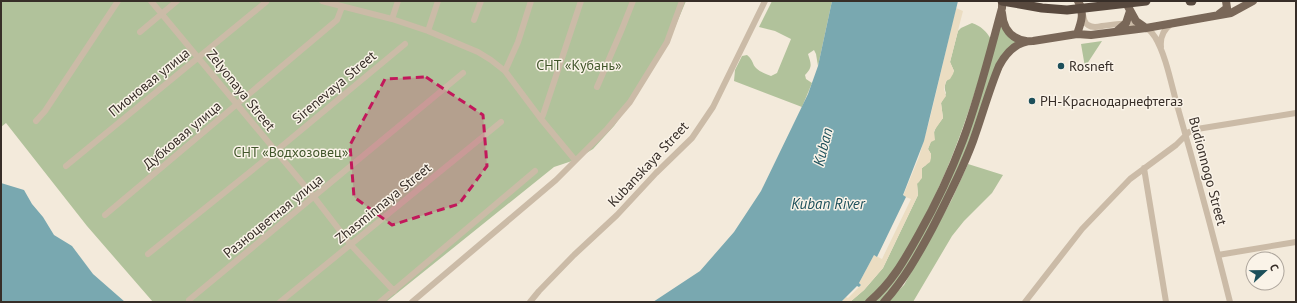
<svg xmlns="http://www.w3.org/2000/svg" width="1297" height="303" viewBox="0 0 1297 303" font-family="'PT Sans',sans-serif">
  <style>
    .green { fill: #b1c29b }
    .plaza { fill: #ebddc2 }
    .water { fill: #79a8b0 }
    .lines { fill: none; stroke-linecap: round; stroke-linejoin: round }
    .minor { stroke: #cbbba7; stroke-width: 6 }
    .major { stroke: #796758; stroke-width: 8 }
    .highway { stroke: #58493e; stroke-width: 9 }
    .highway-bridge { stroke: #58493e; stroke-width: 9 }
    .marked { fill: #c2185b; fill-opacity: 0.2; stroke: #c2185b; stroke-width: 3; stroke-dasharray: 8 5; stroke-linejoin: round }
    .poi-dot { fill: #1c4f5a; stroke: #faf3e8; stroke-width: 1.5 }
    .labels { text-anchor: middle; stroke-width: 3; stroke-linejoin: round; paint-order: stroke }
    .park-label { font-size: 14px; fill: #41562b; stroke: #faf3e8 }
    .poi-label { font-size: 14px; fill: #372e28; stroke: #faf3e8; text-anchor: start }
    .street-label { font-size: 14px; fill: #372e28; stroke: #faf3e8 }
    .water-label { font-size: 15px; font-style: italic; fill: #1c4f5a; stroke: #faf3e8 }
  </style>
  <rect width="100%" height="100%" fill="#f3eadb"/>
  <path class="green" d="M1,1H686L669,41L630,104L614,126L593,149L575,160L554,167L386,302H153L87,226L6,123L1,127Z
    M772,1H832L818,66L816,54L814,50L808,54C811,64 813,67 805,75L806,79L812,83L802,107L734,81L735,70L742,56L747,55C754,61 752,64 756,68C760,72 766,74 771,76L777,73L791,39L775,31L759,27Z
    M972,23C981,26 986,31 991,39C972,105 951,169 918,229C907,249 896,271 880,288C875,293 869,297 864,302H850L864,290L883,268L918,195L917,183L919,182L922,174V168L926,165L931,154L928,149L936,127L943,118L941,103L946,93C942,84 949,77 954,71L950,62L958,31L961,28Z
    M1001,23L1019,43L1012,46L941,206L903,275L882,300L879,302H873L932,215Z
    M1102,41L1085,67L1081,44Z
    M968,164L1003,175L992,193L964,221L952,236L913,302H887L904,285L951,201Z"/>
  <path class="plaza" d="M956,8L963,11L950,62L954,71L953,74L950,79L946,81L944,89L946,96L941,103L943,118L934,131L935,140L931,142L928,149L931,154V158L930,162L922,168V178L917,184L918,195L883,268L864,290L850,302H841L846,297L848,298L861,285L859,283L874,255L882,259L911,199L903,196L919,157L929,122Z"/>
  <path class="water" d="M832,1H958L924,141L903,195L906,197L877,257L874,255L859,283L861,285L859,287L857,286L841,302H653L700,271L734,232L761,191L808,94L818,66Z
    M1,183L24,190L32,204L43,217L54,235L72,246L93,274L125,302H1Z"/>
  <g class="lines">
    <path class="minor" d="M151,1L314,197L351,245L394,291
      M322,1L392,19L428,31L478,52L491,60L505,71L541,119L575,160
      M1083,15C1084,18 1084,23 1088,25C1092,28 1098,27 1102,26C1120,24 1144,18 1155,37C1167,57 1172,89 1179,112C1197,175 1214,238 1230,302
      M392,19L398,1
      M474,20L481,1
      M428,31L438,1
      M140,32L177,1
      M1161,47C1160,38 1163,30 1171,24
      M505,71L518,42L531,1
      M597,87L622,29L633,1
      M541,119L543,115L581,1
      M36,121L45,111L118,1
      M66,166L266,2
      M1144,168L1166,302
      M105,215L337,20L342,7
      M148,254L276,151L405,44
      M1218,255L1296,242
      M189,300L463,73
      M280,302L501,122
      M380,302L535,171
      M412,302L556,180L607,129L630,102L667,42L682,1
      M530,302L539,291L574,255L617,215L656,173L692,138L713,107L765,1
      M1025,302L1082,229L1130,179L1176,145L1189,132L1197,129L1296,113"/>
    <path class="major" d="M1125,1L1136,21L1146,28
      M1002,13C1003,28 1011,39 1026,41
      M1219,14L1227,8L1226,1
      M1117,31L1126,23L1130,11
      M1077,34C1081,23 1085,13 1078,1
      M869,302C892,283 905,259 919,234C936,204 951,172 963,140C979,97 990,52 1002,8V1
      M884,302C904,280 918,255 932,229C947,200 962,171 973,141C982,116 989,90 999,66C1006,53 1017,41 1033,41L1077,34L1091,35L1146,28L1231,13L1253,1"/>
    <path class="highway" d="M1190,1H1192"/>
    <path class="highway-bridge" d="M1002,1L1042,8L1067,10L1146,1"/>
  </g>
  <path class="marked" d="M426,77L483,115L487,166L459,204L392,225L354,197L350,145L385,79Z"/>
  <g class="poi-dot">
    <circle cx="1061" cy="66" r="4"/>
    <circle cx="1032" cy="101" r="4"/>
  </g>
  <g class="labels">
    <g class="park-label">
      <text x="579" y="70">СНТ «Кубань»</text>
      <text x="291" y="157">СНТ «Водхозовец»</text>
    </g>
    <g class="poi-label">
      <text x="1069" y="71">Rosneft</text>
      <text x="1040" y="106">РН-Краснодарнефтегаз</text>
    </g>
    <g class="street-label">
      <text transform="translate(149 82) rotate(-39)" y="5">Пионовая улица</text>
      <text transform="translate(334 87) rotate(-40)" y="5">Sirenevaya Street</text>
      <text transform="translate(241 90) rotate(51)" y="5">Zelyonaya Street</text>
      <text transform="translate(182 135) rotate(-40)" y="5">Дубковая улица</text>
      <text transform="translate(648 164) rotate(-47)" y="5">Kubanskaya Street</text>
      <text transform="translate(1208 171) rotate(75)" y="5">Budionnogo Street</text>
      <text transform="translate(383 203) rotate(-39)" y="5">Zhasminnaya Street</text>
      <text transform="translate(273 216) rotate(-39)" y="5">Разноцветная улица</text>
    </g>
    <g class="water-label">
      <text transform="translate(823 147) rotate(-76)" y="5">Kuban</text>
      <text x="828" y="209">Kuban River</text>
    </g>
  </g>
  <rect width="1297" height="303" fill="none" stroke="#372e28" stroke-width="4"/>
  <g transform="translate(1265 271) rotate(68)"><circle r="19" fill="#faf3e8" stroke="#aca49b"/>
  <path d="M0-3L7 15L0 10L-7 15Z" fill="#1c4f5a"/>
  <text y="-6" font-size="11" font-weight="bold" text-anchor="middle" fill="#372e28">С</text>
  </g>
</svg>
